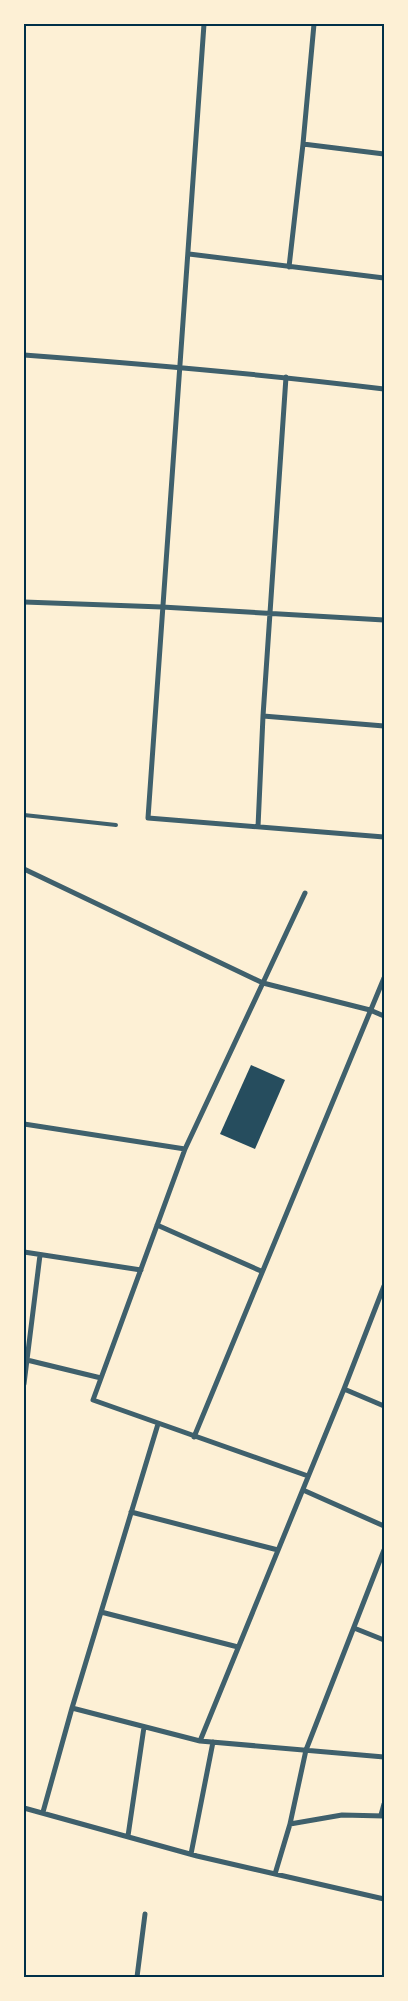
<svg xmlns="http://www.w3.org/2000/svg" width="408" height="2001" viewBox="0 0 408 2001" font-family="Commissioner,sans-serif">
  <style>
    .building { fill: #264d5e }
    .lines { fill: none; stroke-linecap: round; stroke-linejoin: round }
    .service { stroke: #3f606c; stroke-width: 4 }
    .minor { stroke: #3f606c; stroke-width: 5 }
    .neatline { fill: none; stroke: #003049; stroke-width: 2 }
  </style>
  <rect width="100%" height="100%" fill="#fdf0d5"/>
  <path class="building" d="M251,1065L285,1080L255,1149L220,1134Z"/>
  <g class="lines">
    <path class="service" d="M24,815L116,825"/>
    <path class="minor" d="M204,24C187,289 165,553 148,818L384,837
      M303,144L384,154
      M189,254L384,278
      M289,267L303,144L314,24
      M24,355C144,364 264,374 384,389
      M286,377L263,716L384,726
      M24,602L162,607L384,620
      M258,827L263,716
      M24,869L263,983L370,1010L384,1016
      M305,893L185,1149L93,1400L308,1476
      M24,1124L185,1149
      M157,1225L261,1271
      M24,1252L141,1270
      M384,1286L344,1389L384,1406
      M27,1360L101,1378
      M24,1384L40,1255
      M194,1437L384,978
      M303,1490L384,1526
      M131,1512L278,1550
      M101,1612L238,1647
      M354,1628L384,1640
      M72,1708L158,1424
      M200,1741L384,1757
      M24,1808L197,1856L384,1899
      M43,1812L72,1708L200,1741L344,1389
      M381,1815L384,1804
      M290,1824L306,1750L384,1550
      M128,1836L144,1727
      M191,1854L213,1742
      M275,1874L290,1824L342,1815L384,1816
      M137,1977L145,1914"/>
  </g>
  <rect width="408" height="2001" fill="none" stroke="#fdf0d5" stroke-width="50"/>
  <rect x="25" y="25" width="358" height="1951" class="neatline"/>
</svg>
